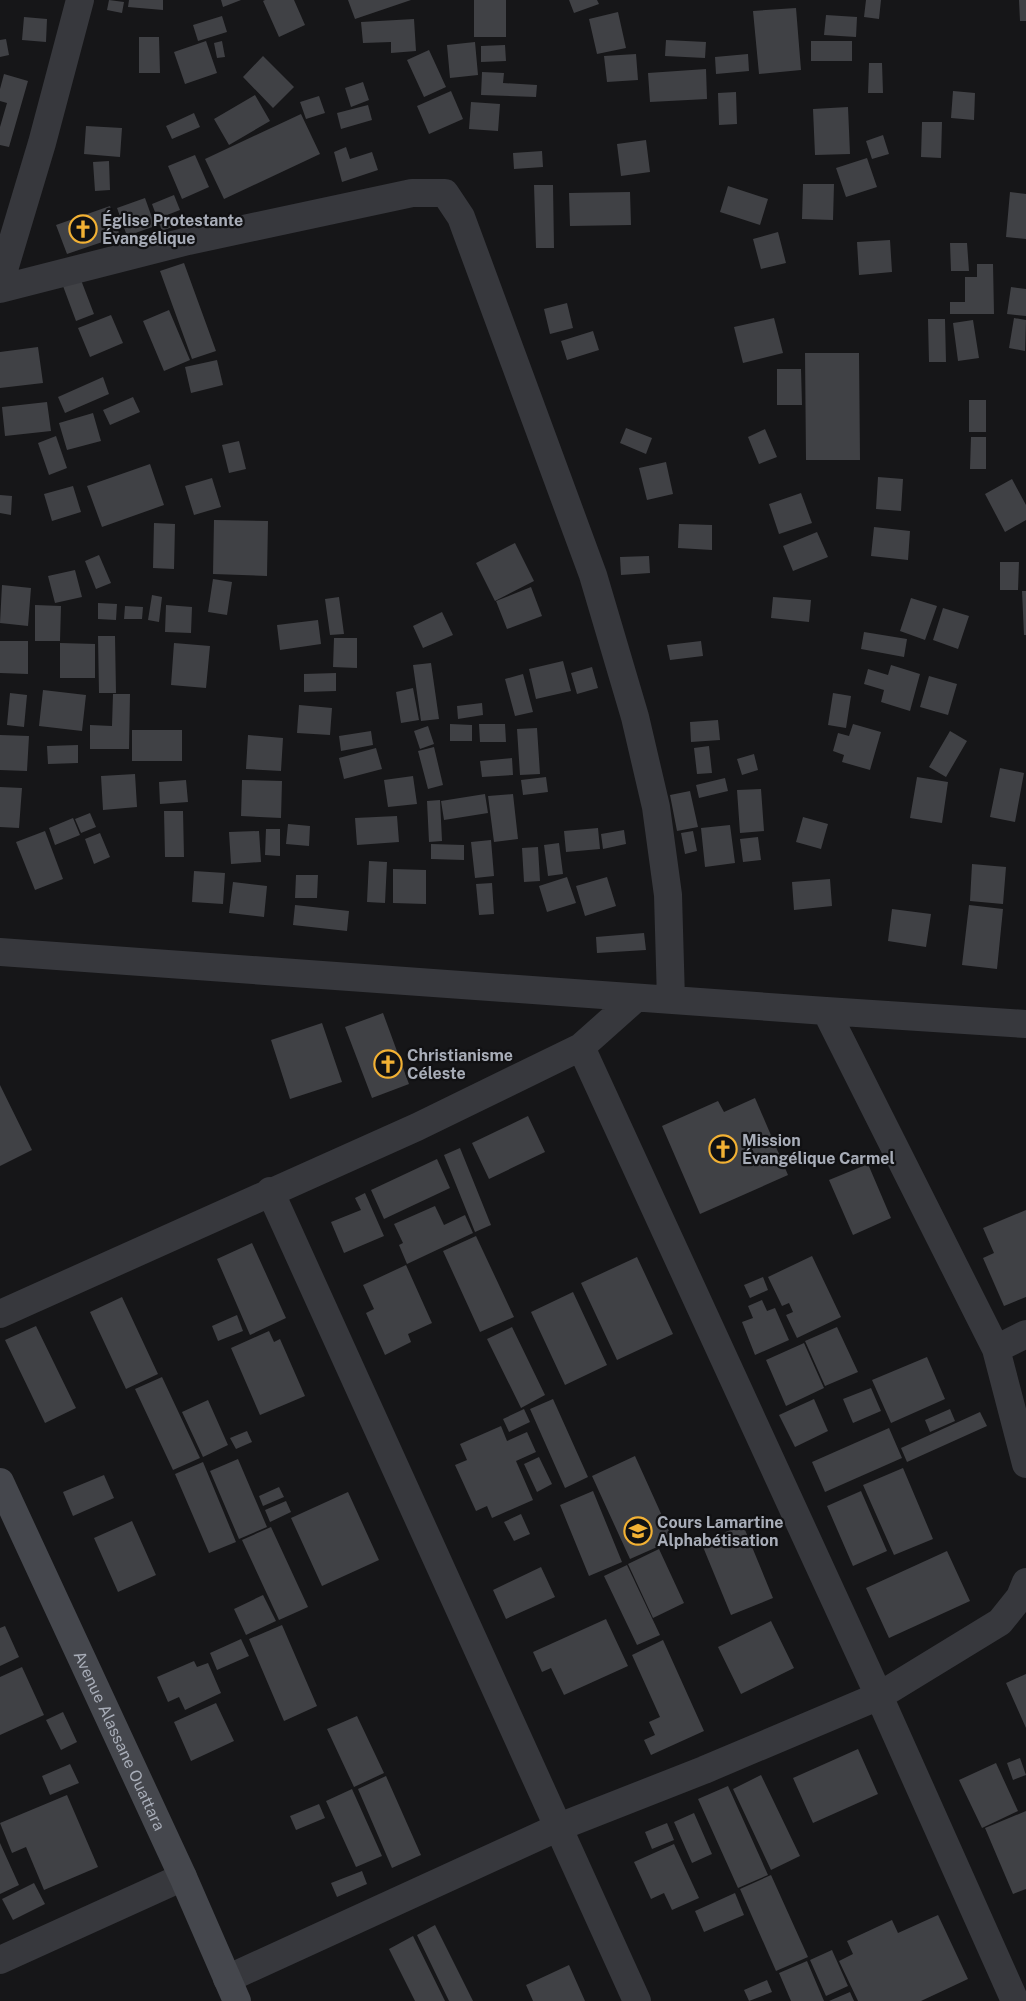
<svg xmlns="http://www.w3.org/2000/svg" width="1026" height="2001" viewBox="0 0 1026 2001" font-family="'Public Sans',sans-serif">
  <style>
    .building { fill: #404145 }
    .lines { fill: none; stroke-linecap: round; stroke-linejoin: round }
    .street { stroke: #37383d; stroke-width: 28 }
    .secondary { stroke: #45474d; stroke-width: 28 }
    .labels { text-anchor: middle; stroke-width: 4.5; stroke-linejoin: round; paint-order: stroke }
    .poi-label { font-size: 16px; font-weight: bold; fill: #a8adb8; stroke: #111113; text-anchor: start }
    .street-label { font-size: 16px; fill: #a8adb8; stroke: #111113 }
  </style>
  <rect width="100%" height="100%" fill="#161618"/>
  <path class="building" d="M109,0L124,2L122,13L107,10Z
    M129,0H163V10L128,7Z
    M221,0H241L223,7Z
    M265,0H294L305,25L279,37L263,1Z
    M348,0H411L355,19Z
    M474,0H506V37H474Z
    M569,0H597L599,4L574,13Z
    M866,0H881L879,19L864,17Z
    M1019,0H1026V21H1020Z
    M796,8L801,70L759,74L753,11Z
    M618,12L626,48L597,54L589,19Z
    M826,15L857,17L856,37L824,35Z
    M222,16L227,32L198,41L193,25Z
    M24,17L47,19L46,42L22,40Z
    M414,19L416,51L391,53V42L363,43L361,22Z
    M139,37H159L160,73H139Z
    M6,39L9,55L0,57V40Z
    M666,40L706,42L705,58L665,56Z
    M206,41L217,73L185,84L174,52Z
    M222,41L225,57L217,58L214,43Z
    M811,41H852V61H811Z
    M475,42L478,75L450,78L447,45Z
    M505,45L506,61L481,62V46Z
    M429,50L446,87L424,97L407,60Z
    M636,54L638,80L607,82L604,56Z
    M748,54L749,71L716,74L715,57Z
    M263,56L294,87L273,108L243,77Z
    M869,63H882L883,93H868Z
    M706,69L707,99L650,102L648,73Z
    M482,72L504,73L503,83L537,85L536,97L481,95Z
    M4,74L28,81L9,147L0,145V127L7,103L0,101V89Z
    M363,82L369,100L351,107L345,88Z
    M451,91L463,119L429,134L417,106Z
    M953,91L975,93L974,120L951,118Z
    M736,92L737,124L719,125L718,93Z
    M255,95L270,121L229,145L214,119Z
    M319,96L325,113L306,119L300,102Z
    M471,102L500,104L498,131L469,129Z
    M368,105L372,120L341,129L337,113Z
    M848,107L850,154L815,155L813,109Z
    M194,113L200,127L172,139L166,126Z
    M301,114L320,154L224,199L205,159Z
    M922,122H942L941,158L921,157Z
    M86,126L122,128L120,157L84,154Z
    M883,135L889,154L872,159L866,141Z
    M646,140L650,172L621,176L617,144Z
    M346,147L350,159L372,152L378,170L342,182L334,152Z
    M542,151L543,167L514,169L513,153Z
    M195,155L209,187L182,199L168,166Z
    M867,158L877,187L846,197L836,168Z
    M109,161L110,190L95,191L93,162Z
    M803,184H834L833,220L802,219Z
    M534,185H553L554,248H536Z
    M728,186L768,199L760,225L720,212Z
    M630,192L631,225L570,226L569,193Z
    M1010,192L1026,194V239L1006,237Z
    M174,195L180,210L167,215L172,227L162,231L152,204Z
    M145,198L155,226L127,236L117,208Z
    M110,206L120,236L67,254L56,225Z
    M778,232L786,263L761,269L753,239Z
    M890,240L892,272L859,275L857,242Z
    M950,243H967L969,271H951Z
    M184,263L216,351L192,359L160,271Z
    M977,264H993L994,314H950V302H965V277H977Z
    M81,280L94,314L76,321L63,286Z
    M1011,287L1026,289V316L1007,314Z
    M567,303L573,328L550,334L544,309Z
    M169,310L190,360L164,371L143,321Z
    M111,315L123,343L90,357L78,328Z
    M774,318L783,353L743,363L734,327Z
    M1014,318L1026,320L1025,351L1009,348Z
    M928,319H945L946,362H929Z
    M973,320L979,358L958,361L953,323Z
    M593,331L599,350L567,360L561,341Z
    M38,347L43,383L0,388V352Z
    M805,353H859L860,460H806Z
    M217,360L223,385L191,393L185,367Z
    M777,369H801L802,405H777Z
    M103,377L109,394L65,413L58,397Z
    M133,397L140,412L110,425L103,410Z
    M969,400H986V432H969Z
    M47,402L51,431L5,436L2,407Z
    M93,413L101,441L67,450L59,423Z
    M626,428L652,438L646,454L620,443Z
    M765,429L777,457L759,464L748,437Z
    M56,436L67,468L49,475L38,443Z
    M971,437H986V469H970Z
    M239,441L246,469L229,473L222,445Z
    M666,462L673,494L647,500L639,468Z
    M150,464L164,505L102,527L87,486Z
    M878,477L903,479L901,511L876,509Z
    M212,478L221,507L194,515L185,486Z
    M1012,479L1026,505V520L1005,532L985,494Z
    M73,486L81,512L52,521L44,494Z
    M801,493L812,523L779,534L769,504Z
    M0,495L12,496L11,515L0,513Z
    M214,520L268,521L267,576L213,574Z
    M154,523L175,524L174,569L153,568Z
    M679,524L712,525V550L678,548Z
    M874,527L910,531L908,560L871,556Z
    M817,532L828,557L793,571L783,546Z
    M515,543L534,581L495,601L476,563Z
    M99,555L111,583L96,589L85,561Z
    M649,556L650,573L621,575L620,557Z
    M1000,562H1019L1018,590H1000Z
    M75,570L82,597L55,603L48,576Z
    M213,579L232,582L227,615L208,612Z
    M2,585L31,588L28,626L0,623Z
    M531,587L542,616L507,629L496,601Z
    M1022,591H1026V635H1024Z
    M152,595L162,597L159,622L148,620Z
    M339,597L344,634L330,635L325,599Z
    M773,597L811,600L809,622L771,618Z
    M911,598L937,606L925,640L900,631Z
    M98,603L117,604L116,620L98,619Z
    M35,605L61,606L60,641H35Z
    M166,605L192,607L191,633L165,632Z
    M125,606L143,607L142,619H124Z
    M943,608L969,616L958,649L933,640Z
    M442,612L453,635L423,648L413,626Z
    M318,620L321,644L280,650L277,625Z
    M864,632L907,639L904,657L861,649Z
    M98,636H115L116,693H99Z
    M334,638H357V668L333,667Z
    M0,641H28V674L0,673Z
    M701,641L703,656L670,660L667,645Z
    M60,643L95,644V678H60Z
    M174,643L210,646L206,688L171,685Z
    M563,661L571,691L536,699L529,669Z
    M431,663L439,719L421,721L413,665Z
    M891,665L920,674L910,711L881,702L884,690L864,684L868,669L888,675Z
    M592,667L598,688L577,694L571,673Z
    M336,673V691L304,692V674Z
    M523,674L533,712L515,716L505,679Z
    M929,676L957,684L948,715L920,707Z
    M413,688L419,720L401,723L396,692Z
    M43,690L86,695L82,731L39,726Z
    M10,693L27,695L24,727L7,725Z
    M833,693L851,696L846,728L828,725Z
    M113,694H130L129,749H90V725L112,726Z
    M482,703L483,715L458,719L457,706Z
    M299,705L332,708L330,735L297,733Z
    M718,720L720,740L691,742L690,722Z
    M450,724L472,725V741H450Z
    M479,724H505L506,742H480Z
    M853,724L881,732L870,770L842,762L844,755L833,751L838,733L849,736Z
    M428,726L434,744L420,749L414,731Z
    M537,728L540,774L520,775L517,729Z
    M132,730H182V761H132Z
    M371,731L373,745L341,751L339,736Z
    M950,731L967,741L946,777L929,767Z
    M0,735L29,736L27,771L0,770Z
    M248,735L283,738L281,771L246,769Z
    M78,745V763L48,764L47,746Z
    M709,746L712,773L697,774L694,748Z
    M434,747L443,785L428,789L418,751Z
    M376,748L382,769L344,779L339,758Z
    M754,754L758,770L742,775L737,759Z
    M512,758L513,775L482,777L480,761Z
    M1000,768L1024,773L1015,822L990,817Z
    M135,774L137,807L103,810L101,776Z
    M413,776L417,804L388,807L384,780Z
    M546,777L548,792L523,795L521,780Z
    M917,777L948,782L942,823L910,818Z
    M725,778L728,791L699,798L696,785Z
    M186,780L188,802L160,804L159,782Z
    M242,780L282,781L281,818L241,816Z
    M0,787L22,788L19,828L0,827Z
    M761,789L764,831L740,833L737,790Z
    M690,791L698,827L677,831L670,795Z
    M485,794L488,813L444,820L441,801Z
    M513,794L518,839L494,842L488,796Z
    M440,800L442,841L429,842L427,801Z
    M164,811H183L184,857H165Z
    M90,813L96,827L81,833L75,819Z
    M397,816L399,842L357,845L355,818Z
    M803,817L828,824L821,849L796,842Z
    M73,818L80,835L55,845L49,828Z
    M288,824L310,826L309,846L286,844Z
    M730,825L735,863L705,867L701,828Z
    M598,828L600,849L566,852L564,831Z
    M266,829H280V856L265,855Z
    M624,830L626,844L603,849L601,834Z
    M45,831L63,879L35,890L16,842Z
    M259,831L261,862L231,864L229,832Z
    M693,831L697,851L685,854L681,833Z
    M100,833L110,857L94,864L85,839Z
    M758,837L761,860L743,862L740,839Z
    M491,840L494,876L475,878L471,842Z
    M559,843L563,874L548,876L544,845Z
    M431,844L464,845V860L431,859Z
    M538,847L540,881L524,882L522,848Z
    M369,861L387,862L385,903L367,902Z
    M972,864L1006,867L1003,904L970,901Z
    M393,869L426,870V904L393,903Z
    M194,871L225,873L223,904L192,902Z
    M296,875H318L317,898H295Z
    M567,877L576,903L547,912L539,886Z
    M607,877L616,906L585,916L576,886Z
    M830,879L832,906L794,910L792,882Z
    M233,882L267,886L264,917L229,913Z
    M492,883L494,914L479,915L476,884Z
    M295,905L349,911L347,931L293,925Z
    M969,905L1003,909L997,969L962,965Z
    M892,909L931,914L926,947L888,941Z
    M644,933L646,950L597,953L596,937Z
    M383,1013L409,1084L372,1098L345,1027Z
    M322,1023L342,1082L290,1099L271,1040Z
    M0,1085L32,1150L0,1166Z
    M755,1098L788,1175L700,1214L662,1126L718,1101L724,1112Z
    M528,1116L545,1152L489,1179L472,1143Z
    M460,1148L491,1225L475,1232L444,1155Z
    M437,1159L450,1188L384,1219L371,1190Z
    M868,1164L891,1218L853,1235L829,1180Z
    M365,1193L384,1236L344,1253L331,1222L361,1210L355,1198Z
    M435,1206L444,1225L465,1215L473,1233L407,1264L399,1245L403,1243L394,1224Z
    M1026,1210V1297L1004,1306L983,1258L994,1253L983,1228Z
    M476,1236L514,1317L480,1332L443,1251Z
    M252,1243L286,1318L250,1335L217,1259Z
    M812,1256L841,1317L797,1338L786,1315L793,1312L789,1303L782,1306L768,1277Z
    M637,1257L673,1334L617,1360L581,1283Z
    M406,1265L432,1323L408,1334L411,1342L385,1355L366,1313L374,1309L363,1285Z
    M763,1277L768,1290L750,1298L744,1285Z
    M573,1292L607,1365L565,1385L531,1312Z
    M122,1297L158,1374L126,1389L90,1312Z
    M762,1300L767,1311L775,1308L789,1340L755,1355L742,1322L753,1318L748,1306Z
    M237,1315L243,1331L218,1341L212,1326Z
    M36,1326L76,1408L45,1423L5,1340Z
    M512,1327L545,1395L521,1408L487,1339Z
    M837,1327L858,1372L825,1386L805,1341Z
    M269,1331L274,1342L280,1339L305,1396L260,1415L231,1348Z
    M804,1343L824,1388L786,1406L766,1360Z
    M927,1357L945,1399L891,1423L872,1380Z
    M162,1377L200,1458L173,1470L135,1389Z
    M871,1388L881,1411L853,1423L843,1399Z
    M553,1399L588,1477L565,1488L530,1409Z
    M814,1399L828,1431L795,1447L779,1415Z
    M208,1400L228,1445L203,1457L182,1412Z
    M524,1409L530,1422L509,1432L503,1419Z
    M950,1409L955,1421L930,1432L925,1420Z
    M980,1412L987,1426L907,1462L901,1448Z
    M501,1426L507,1441L527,1432L536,1452L516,1461L533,1500L492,1518L487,1506L476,1511L455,1465L467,1460L460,1444Z
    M889,1428L902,1458L825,1492L812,1462Z
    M247,1431L252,1442L236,1449L230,1438Z
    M635,1456L673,1540L630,1559L592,1476Z
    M539,1457L552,1484L537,1492L524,1464Z
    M238,1459L267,1527L239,1539L210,1471Z
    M203,1462L236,1542L209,1553L175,1474Z
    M903,1468L933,1539L894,1555L863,1485Z
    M104,1475L114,1498L73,1516L63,1492Z
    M279,1487L284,1497L263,1506L259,1496Z
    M593,1491L622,1562L589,1576L560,1505Z
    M861,1491L887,1551L853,1566L827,1506Z
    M348,1492L379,1560L322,1586L291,1518Z
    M286,1501L291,1512L270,1522L265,1510Z
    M521,1514L530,1534L514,1541L504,1522Z
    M132,1521L156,1575L118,1592L94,1538Z
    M743,1525L773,1598L731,1615L701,1542Z
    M271,1527L308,1607L279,1620L242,1540Z
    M659,1549L684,1603L653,1618L628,1564Z
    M947,1551L970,1601L889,1638L866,1588Z
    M627,1565L660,1635L637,1645L604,1576Z
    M541,1567L555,1597L506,1619L493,1590Z
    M263,1595L276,1621L246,1635L234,1609Z
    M606,1619L628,1666L564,1695L551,1668L542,1672L533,1652Z
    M771,1621L794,1668L741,1694L718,1647Z
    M282,1625L317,1706L284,1721L249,1639Z
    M5,1626L19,1657L0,1666V1628Z
    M241,1639L249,1656L217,1670L210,1653Z
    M663,1640L704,1731L651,1755L644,1740L655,1735L649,1722L660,1717L632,1655Z
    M194,1661L197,1667L208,1663L221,1693L185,1710L179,1697L168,1702L157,1677Z
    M22,1667L44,1715L0,1735V1677Z
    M1026,1674V1728L1006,1683Z
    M216,1703L234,1741L191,1761L174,1722Z
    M63,1712L77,1742L61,1750L46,1720Z
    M357,1716L384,1773L354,1787L327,1729Z
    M858,1749L878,1794L813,1823L793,1778Z
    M1020,1758L1026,1775L1013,1780L1007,1763Z
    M996,1763L1018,1811L982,1828L959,1780Z
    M70,1764L79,1783L50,1795L42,1776Z
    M761,1775L800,1856L771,1870L733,1789Z
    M386,1776L421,1855L392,1868L358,1789Z
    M728,1786L768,1875L738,1888L698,1799Z
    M352,1789L382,1856L356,1867L326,1801Z
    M67,1795L98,1867L44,1890L26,1847L12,1853L0,1823Z
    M319,1804L325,1818L296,1830L290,1816Z
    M1026,1811V1889L1013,1894L985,1828Z
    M694,1813L712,1854L692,1863L674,1822Z
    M667,1823L674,1840L652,1849L645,1832Z
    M0,1843L19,1885L0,1894Z
    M674,1844L699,1898L672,1910L664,1893L651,1899L634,1862Z
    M362,1871L367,1884L337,1897L331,1883Z
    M771,1875L808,1957L776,1971L740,1889Z
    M34,1883L45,1904L13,1920L2,1899Z
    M735,1893L744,1915L704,1932L695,1911Z
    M938,1915L968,1979L921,2001H858L839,1961L853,1954L847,1941L892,1920L898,1933Z
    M435,1925L473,2001H449L417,1935Z
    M413,1936L445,2001H415L389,1949Z
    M832,1950L848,1986L826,1996L810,1960Z
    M807,1961L824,2001H791L779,1973Z
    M569,1965L585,2001H533L526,1985Z
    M767,1980L772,1992L749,2001L744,1990Z
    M850,1992L854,2001H829Z"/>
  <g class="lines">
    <path class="street" d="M0,283L42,143L80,0
      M0,289L188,241L412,193H445L461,217L593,575L635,717L656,807L668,895L671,1000
      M0,952L826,1011L1026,1024
      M826,1011L996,1349L1026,1464
      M581,1047L879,1696L1015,2001
      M270,1191L637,2001
      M0,1314L417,1127L581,1047L636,998
      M996,1349L1026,1334
      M0,1960L183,1877
      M227,1979L559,1827L704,1770L879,1696L1000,1622L1020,1597L1026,1582"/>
    <path class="secondary" id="s1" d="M0,1482L183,1877L237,2001"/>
  </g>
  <defs>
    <g id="church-ring" transform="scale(1.4375)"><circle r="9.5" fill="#111113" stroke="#f2b134" stroke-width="1.5"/><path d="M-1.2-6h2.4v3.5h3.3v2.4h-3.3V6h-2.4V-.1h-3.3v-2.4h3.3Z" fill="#f2b134"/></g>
    <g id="university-ring" transform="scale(1.4375)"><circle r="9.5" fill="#111113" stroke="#f2b134" stroke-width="1.5"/><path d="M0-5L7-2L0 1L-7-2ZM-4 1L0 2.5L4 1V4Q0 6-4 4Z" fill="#f2b134"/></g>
  </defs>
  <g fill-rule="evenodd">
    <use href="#church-ring" x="83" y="229"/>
    <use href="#church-ring" x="388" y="1064"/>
    <use href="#church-ring" x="723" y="1149"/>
    <use href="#university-ring" x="638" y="1531"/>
  </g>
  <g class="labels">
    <g class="poi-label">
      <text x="102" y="226">Église Protestante<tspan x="102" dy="18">Évangélique</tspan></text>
      <text x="407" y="1061">Christianisme<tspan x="407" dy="18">Céleste</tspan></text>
      <text x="742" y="1146">Mission<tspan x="742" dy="18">Évangélique Carmel</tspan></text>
      <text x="657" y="1528">Cours Lamartine<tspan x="657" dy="18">Alphabétisation</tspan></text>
    </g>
    <g class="street-label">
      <text dy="6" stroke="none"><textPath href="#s1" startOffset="285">Avenue Alassane Ouattara</textPath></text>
    </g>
  </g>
</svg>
